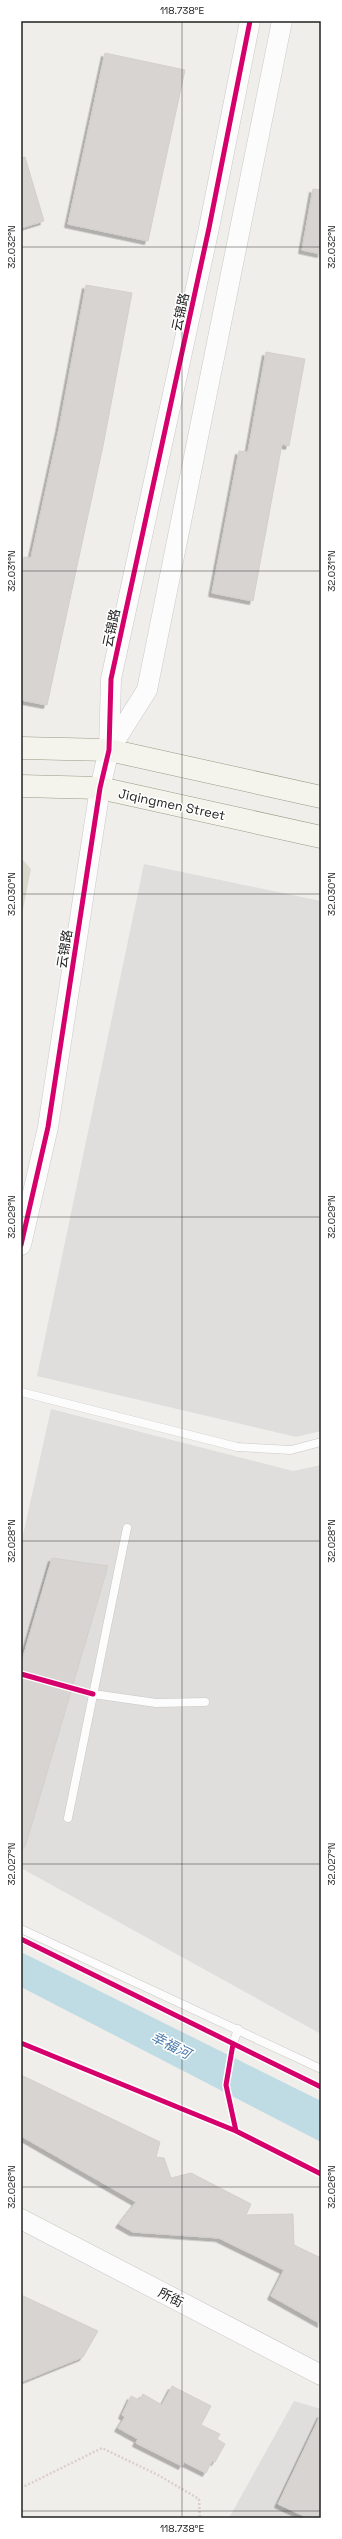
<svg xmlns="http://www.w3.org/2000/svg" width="342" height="2539" viewBox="0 0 342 2539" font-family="'Space Grotesk','Noto Sans SC',sans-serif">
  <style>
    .residential { fill: #dfdedc }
    .construction { fill: #d9d9cd }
    .water { fill: #bfdbe3 }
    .building { fill: #d7d4d2; stroke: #d3d0cc; filter: url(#shadow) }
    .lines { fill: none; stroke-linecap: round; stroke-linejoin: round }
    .service-casing { stroke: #c9c8c7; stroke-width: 9 }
    .tertiary-casing { stroke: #c9c8c7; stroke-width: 21 }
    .secondary-casing { stroke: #999a82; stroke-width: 23 }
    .path { stroke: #dccecd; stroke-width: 2.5; stroke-dasharray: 2 2; stroke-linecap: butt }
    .service { stroke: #fdfcfc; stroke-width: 8 }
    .tertiary { stroke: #fdfcfc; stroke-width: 20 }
    .secondary { stroke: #f4f4ed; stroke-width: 22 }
    .cycleway-casing { stroke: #fff; stroke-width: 8 }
    .cycleway { stroke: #d6006c; stroke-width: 5 }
    .ticks { fill: none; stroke: #222; stroke-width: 1; stroke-opacity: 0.45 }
    .labels { text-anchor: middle; stroke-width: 3; stroke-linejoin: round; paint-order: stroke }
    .street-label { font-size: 13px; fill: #222; stroke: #fff }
    .water-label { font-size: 14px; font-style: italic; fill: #4a7aab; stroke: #fff }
    .neatline { fill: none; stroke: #222; stroke-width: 1.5 }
    .ticks-label { font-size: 10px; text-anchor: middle; fill: #222 }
  </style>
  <defs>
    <filter id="shadow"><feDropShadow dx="-3.5" dy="3.5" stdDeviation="0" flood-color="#0004"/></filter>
  </defs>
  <rect width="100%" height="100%" fill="#f0eeeb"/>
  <path class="residential" d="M144,864L321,901V1431L296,1437L37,1376Z
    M51,1409L293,1471L321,1465V2034L21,1868V1544Z
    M294,2401L321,2409V2518H229Z"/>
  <path class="construction" d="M21,858L31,869L21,919Z"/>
  <path class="water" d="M21,1952L321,2101V2142L21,1987Z"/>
  <path class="building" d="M105,53L185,70L148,241L68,224Z
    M25,157L44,221L21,228V158Z
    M313,189L321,190V254L302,250Z
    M86,285L132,293L103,446L47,705L21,700V570L24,557L31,558L59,429Z
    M266,352L305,359L289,446L282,444L253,601L212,593L239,451L248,452Z
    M52,1558L108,1566L25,1847L21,1846V1664Z
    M21,2075L160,2142L156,2157L164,2158L171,2178L191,2173L251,2204L246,2215L293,2214L294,2245L321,2258V2324L271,2296L284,2270L219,2238L133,2232L119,2224L136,2202L21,2136Z
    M21,2295L98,2331L83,2357L21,2382Z
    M172,2386L211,2406L201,2425L220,2434L217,2439L225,2444L215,2462L212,2461L206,2473L184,2462L182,2466L136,2443L138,2439L118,2428L125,2417L122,2415L131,2396L139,2400L143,2394L162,2405Z
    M321,2414V2518H308L278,2504Z"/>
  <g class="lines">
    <g class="service-casing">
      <path id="service" d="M21,1392L237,1447L291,1450L321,1442
        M93,1694L156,1703L205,1702
        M68,1818L127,1528
        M21,1929L321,2069
        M233,2044L238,2029"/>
    </g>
    <g class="tertiary-casing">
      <path id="tertiary" d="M109,750L147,690L282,21
        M21,1245L48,1127L100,788L109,750L111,679L209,228L250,21
        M21,2219L321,2375"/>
    </g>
    <g class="secondary-casing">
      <path id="secondary" d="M21,748L109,750L321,797
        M21,786L100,788L321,837"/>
    </g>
    <path class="path" d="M21,2488L102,2448L158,2475L199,2499L200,2518"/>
    <use href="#service" class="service"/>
    <use href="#tertiary" class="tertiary"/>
    <use href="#secondary" class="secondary"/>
    <g class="cycleway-casing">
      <path id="cycleway" d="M21,1245L48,1127L100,788L109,750L111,679L209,228L250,21
        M21,1674L93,1694
        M21,1939L321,2087
        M21,2043L236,2131L321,2174
        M233,2044L226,2085L236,2131"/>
    </g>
    <use href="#cycleway" class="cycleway"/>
  </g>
  <path class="ticks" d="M182,21V2518M21,247H321M21,571H321M21,894H321M21,1217H321M21,1541H321M21,1864H321M21,2187H321M21,2511H321"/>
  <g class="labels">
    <g class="street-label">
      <text transform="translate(180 312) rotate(-78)" y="5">云锦路</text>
      <text transform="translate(111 628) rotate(-78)" y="5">云锦路</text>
      <text transform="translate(172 804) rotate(12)" y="5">Jiqingmen Street</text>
      <text transform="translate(64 949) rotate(-81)" y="5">云锦路</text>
      <text transform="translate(171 2297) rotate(27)" y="5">所街</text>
    </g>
    <g class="water-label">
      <text transform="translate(171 2045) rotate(27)" y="5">幸福河</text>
    </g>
  </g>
  <rect width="342" height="2539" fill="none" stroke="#ffffff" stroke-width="44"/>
  <rect x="22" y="22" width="298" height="2495" class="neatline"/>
  <g class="ticks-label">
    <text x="182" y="14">118.738°E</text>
    <text transform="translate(11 247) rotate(-90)" y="4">32.032°N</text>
    <text transform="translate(331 247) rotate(-90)" y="4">32.032°N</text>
    <text transform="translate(11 571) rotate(-90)" y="4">32.031°N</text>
    <text transform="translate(331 571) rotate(-90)" y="4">32.031°N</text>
    <text transform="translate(11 894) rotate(-90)" y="4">32.030°N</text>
    <text transform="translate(331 894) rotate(-90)" y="4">32.030°N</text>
    <text transform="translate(11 1217) rotate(-90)" y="4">32.029°N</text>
    <text transform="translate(331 1217) rotate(-90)" y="4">32.029°N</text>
    <text transform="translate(11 1541) rotate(-90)" y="4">32.028°N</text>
    <text transform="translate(331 1541) rotate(-90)" y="4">32.028°N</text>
    <text transform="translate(11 1864) rotate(-90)" y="4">32.027°N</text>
    <text transform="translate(331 1864) rotate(-90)" y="4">32.027°N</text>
    <text transform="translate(11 2187) rotate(-90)" y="4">32.026°N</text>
    <text transform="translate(331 2187) rotate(-90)" y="4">32.026°N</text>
    <text x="182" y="2532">118.738°E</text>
  </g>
</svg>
